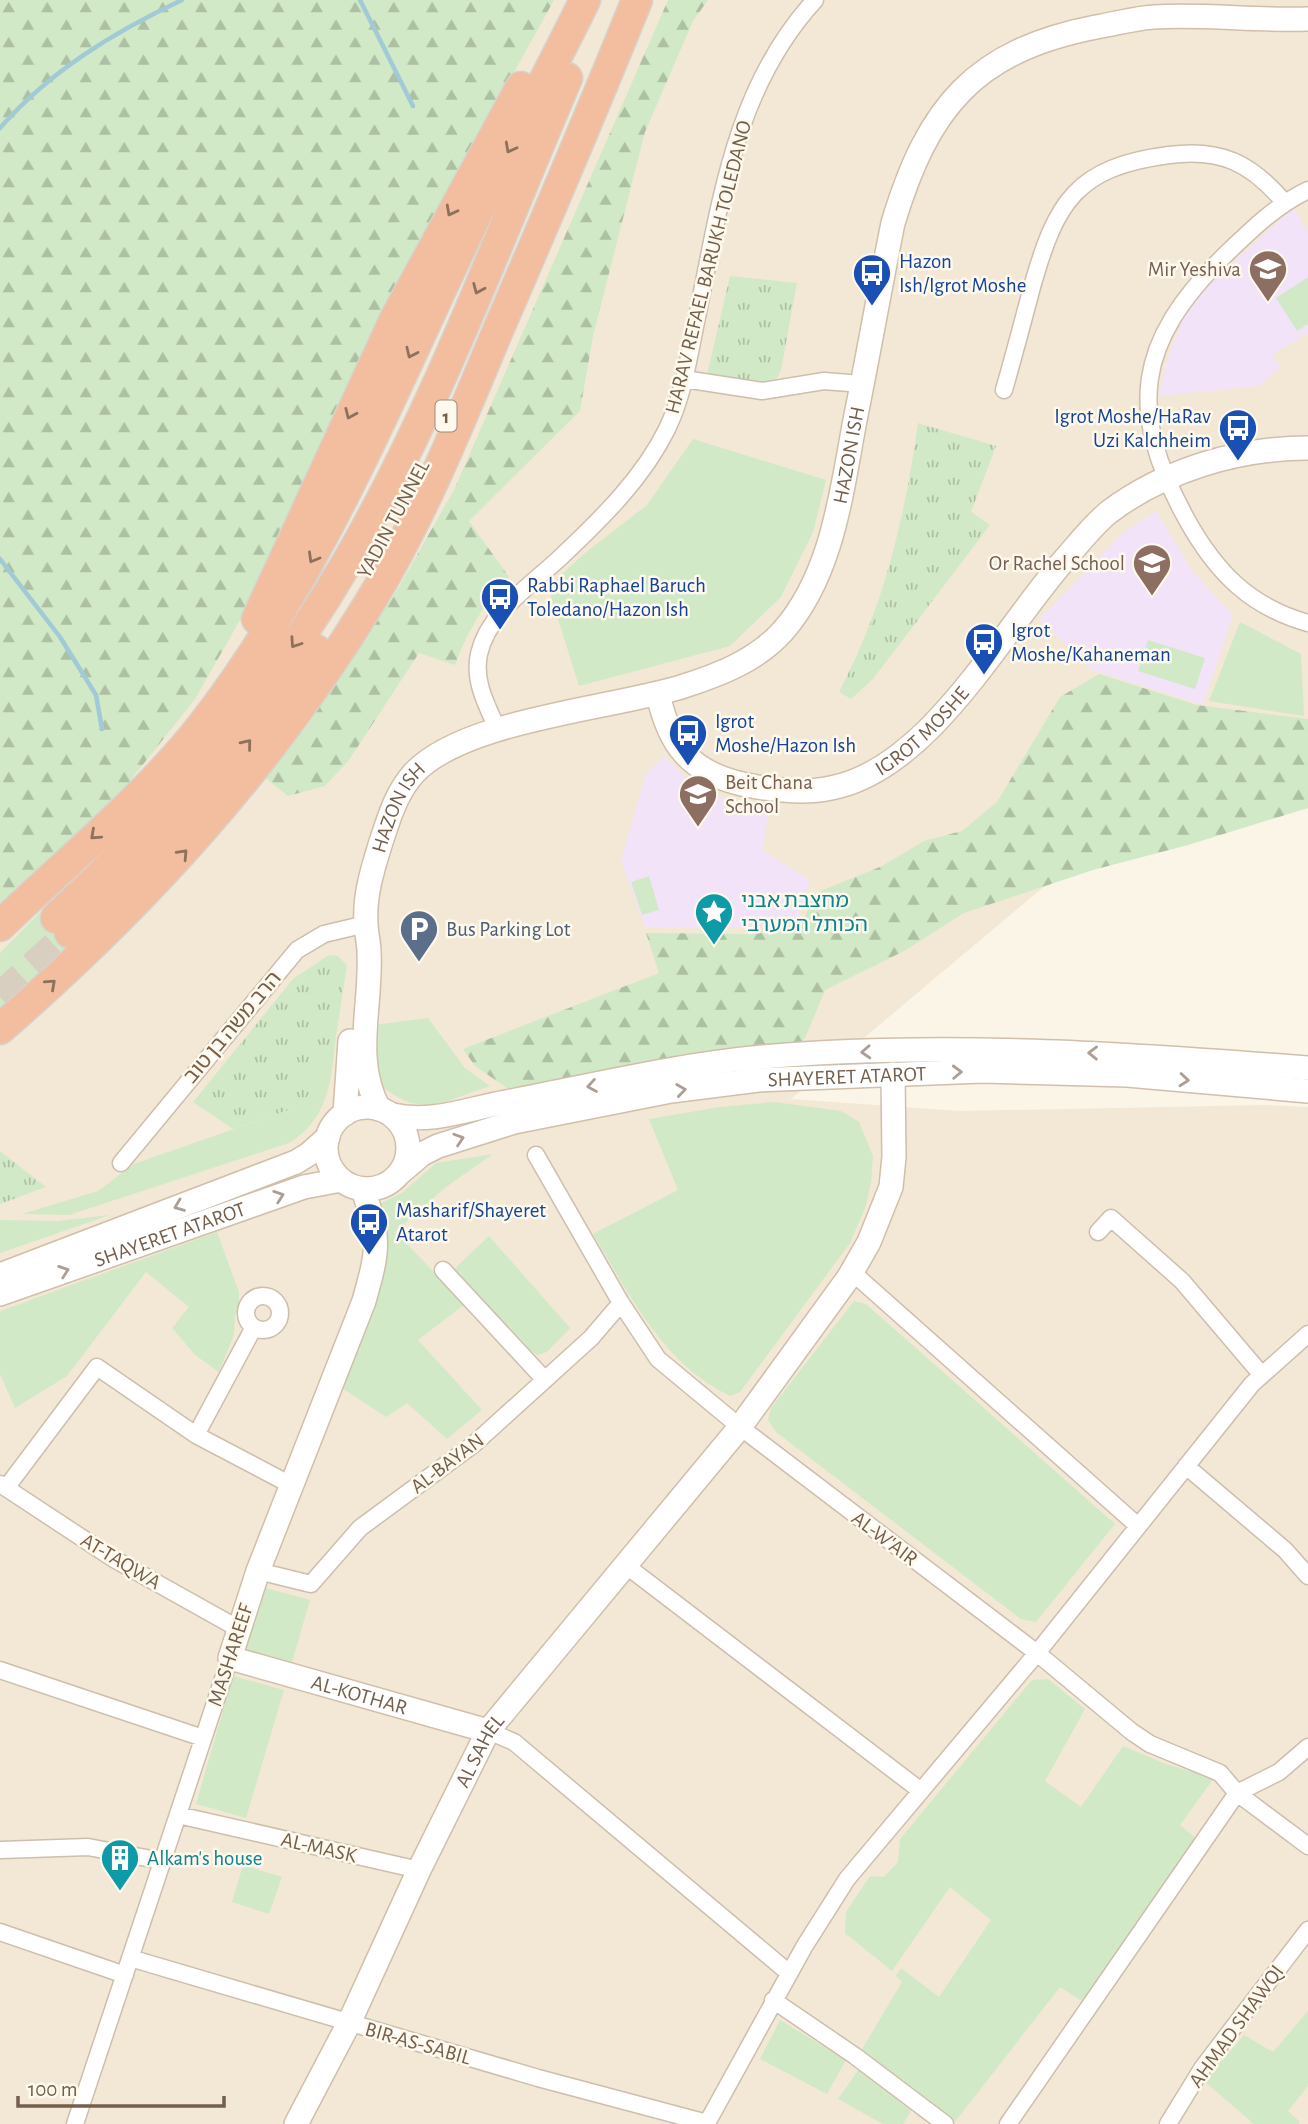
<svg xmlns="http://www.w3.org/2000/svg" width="1308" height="2124" viewBox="0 0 1308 2124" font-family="'Alegreya Sans','Noto Sans Hebrew',sans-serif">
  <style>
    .residential { fill: #f3e8d5 }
    .education { fill: #f2e3f8 }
    .green { fill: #d1e9c6 }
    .forest { fill: url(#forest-firs) }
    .park { fill: url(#park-tufts) }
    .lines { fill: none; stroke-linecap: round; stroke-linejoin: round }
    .stream { stroke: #a2c9d6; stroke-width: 4.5 }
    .highway-tunnel { stroke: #d9cfc0; stroke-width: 30; stroke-dasharray: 30 15; stroke-linecap: butt }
    .street-casing { stroke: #cdbead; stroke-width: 19 }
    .secondary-casing { stroke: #d0bfab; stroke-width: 26 }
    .highway-casing { stroke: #d8d2cd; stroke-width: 33 }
    .street { stroke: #fff; stroke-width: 16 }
    .secondary { stroke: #fff; stroke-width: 23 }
    .highway { stroke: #f3bda0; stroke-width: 30 }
    .oneway { stroke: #8d715d }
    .oneway2 { stroke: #ac9e94 }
    .labels { text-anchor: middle; stroke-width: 5; stroke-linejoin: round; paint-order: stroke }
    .shield { fill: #fef9ed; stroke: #9d8c7c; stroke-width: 2 }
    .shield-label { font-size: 19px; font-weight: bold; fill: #745e4c }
    .transit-label { font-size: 21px; fill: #164399; stroke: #fef9ed; text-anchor: start }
    .street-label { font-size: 21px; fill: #745e4c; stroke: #fef9ed }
    .education-label { font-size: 21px; fill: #785e54; stroke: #fef9ed; text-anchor: end }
    .culture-label { font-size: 21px; fill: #0d838f; stroke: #fef9ed; text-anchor: start }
    .service-label { font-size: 21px; fill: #4e5e75; stroke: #fef9ed; text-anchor: start }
  </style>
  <defs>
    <pattern id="forest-firs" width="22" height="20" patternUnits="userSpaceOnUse" patternTransform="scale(1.75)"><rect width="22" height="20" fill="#d1e9c6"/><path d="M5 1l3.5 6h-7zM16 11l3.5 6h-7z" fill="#aec0a3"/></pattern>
    <pattern id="park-tufts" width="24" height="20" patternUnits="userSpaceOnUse" patternTransform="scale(1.75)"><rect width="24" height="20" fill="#d1e9c6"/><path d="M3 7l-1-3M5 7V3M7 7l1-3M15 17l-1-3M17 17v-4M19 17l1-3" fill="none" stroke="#aec0a3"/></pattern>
  </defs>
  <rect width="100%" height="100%" fill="#fbf5e7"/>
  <path class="residential" d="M0,0H1308V764L1157,792L791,1099L960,1111L1265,1105L1308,1107V2124H0Z"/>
  <path class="education" d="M1293,208L1308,232V333L1272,355L1281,367L1259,386L1159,396L1167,360L1185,314L1213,281Z
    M1156,511L1193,572L1233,615L1203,705L1092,670L1039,619L1125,531Z
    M664,756L684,776L707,791L732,801L769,805L763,851L810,880L796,924L721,928L645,927L621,861L646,773Z"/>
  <path class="green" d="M1308,277V324L1297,331L1276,298Z
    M693,439L826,480L813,532L781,597L730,646L579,686L548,587L585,553L647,505Z
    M1240,622L1301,654L1304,716L1209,701Z
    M1148,640L1205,658L1195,689L1138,671Z
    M649,876L659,910L642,915L631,882Z
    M45,907L75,945L0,1012V953Z
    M428,1018L465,1068L490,1086C442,1101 424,1120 380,1085L374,1025Z
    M336,1036C331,1079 330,1118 289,1143L69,1215L22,1214L98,1191L134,1164L302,1105Z
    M774,1102L841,1111L859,1122L873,1156L871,1183L866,1206L850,1243L740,1392L730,1396C662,1363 630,1295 593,1234L678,1190L649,1119L720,1107Z
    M493,1154L446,1187L395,1232L465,1304L418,1340L482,1410L447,1439L407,1403L386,1417L336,1384L379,1204L402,1193L436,1163Z
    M110,1215L0,1253V1220L57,1221Z
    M217,1232L239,1292V1308L235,1315L234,1335L219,1372L195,1355L172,1328L189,1307L146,1272L67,1376L15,1408L0,1374V1311Z
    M489,1236L570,1328L547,1352L537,1355L529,1350L453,1270Z
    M854,1301L866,1304L1115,1524L1036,1622L1021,1619L776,1432L768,1420L771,1408Z
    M262,1587L310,1600L292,1662L245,1649Z
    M233,1676L284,1690L246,1818L196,1804Z
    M1048,1679L1085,1709L1045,1781L1081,1807L1123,1746L1166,1764L1214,1778L1180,1825L1197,1839L1082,2001L1060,1987L954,2123L861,2051L902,1982L896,1976L901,1968L939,1997L991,1920L950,1887L892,1971L845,1933L846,1912L870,1876L884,1877L898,1862L900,1839L1032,1680Z
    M243,1865L282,1877L269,1914L232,1902Z
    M1308,2011V2086L1288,2111L1300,2122L1299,2124H1254L1204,2081L1244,2035L1273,2052Z
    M780,2020L846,2060L827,2094L760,2059Z
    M859,2069L911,2111L903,2124H883L838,2099Z"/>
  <path class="forest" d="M0,0H554L403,273L322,439L252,599L195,699L122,791L0,908Z
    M668,0H708L693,21L645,132L593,336L580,411L469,521L509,577C484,604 468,630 455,665L419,653L349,760L325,786L288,796L262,775L307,726L397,590L454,490Z
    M1099,674L1197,705L1308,719V808L1188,845L1093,870L964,913L904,951L825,990L806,1036L796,1050L507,1088L475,1066L463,1049L659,973L646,933L751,934L800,929L813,897L823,890L882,866L924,841L962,831L997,802L1060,697Z"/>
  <path class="park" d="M730,276L797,283L781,370L777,378L768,382L707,375Z
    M918,423L996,446L971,512L990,525L873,679L851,699L839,692C884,607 905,517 918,423Z
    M329,955L338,956L347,965L336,1036L303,1105L233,1129L193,1102L293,979Z
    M0,1151L46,1187L0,1204Z"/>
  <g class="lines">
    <path class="stream" d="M360,0L413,106
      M0,128C50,71 114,32 182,0
      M0,559L60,637L96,695L102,729"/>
    <path class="highway-tunnel" d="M0,997L70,933"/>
    <g class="street-casing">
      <path id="street" d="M1308,190C1275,206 1251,230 1225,255C1135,343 1127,411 1187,520C1216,572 1250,607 1308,623
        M684,379L762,391L824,381L862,384
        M1004,390C1014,355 1023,321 1032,287C1056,202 1076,167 1169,155C1221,148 1251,163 1285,203
        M498,730C487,706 473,681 479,654C488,612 534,583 563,555C602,518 643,478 667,429C684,394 689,355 697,317C720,205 734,88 815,0
        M536,1155L621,1303L658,1359L740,1427L1037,1653L1132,1732L1150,1744L1220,1773L1237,1793L1308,1846
        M121,1163L297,950L324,934L366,924
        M1098,1232L1111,1218L1182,1281L1261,1374
        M443,1270L545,1380
        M852,1272L1138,1526
        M246 1313a17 17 0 1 1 34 0a17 17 0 1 1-34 0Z
        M196,1435L254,1327
        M1186,1466L1285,1550L1308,1576
        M0,1484L114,1559L239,1629
        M6,1488L97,1367L196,1435L291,1485
        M624,1564L921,1791
        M258,1571L311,1584L360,1528L474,1444L591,1338L621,1303
        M0,1670L203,1738
        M488,1731L514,1742L789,1973
        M178,1815L419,1870
        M1,1850L88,1847L162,1861
        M0,1932L125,1975
        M130,1958L538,2078L707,2123L804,1947L847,1879L1037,1653L1252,1384L1308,1334
        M773,2000L855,2056L945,2124
        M75,2124L230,1658
        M1008,2124L1237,1793L1279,1772L1308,1747
        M1168,2124L1203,2067L1308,1930"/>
    </g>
    <g class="secondary-casing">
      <g id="secondary">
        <path id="s1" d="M658,694C669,745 690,772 742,784C770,790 803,794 831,788C930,769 1002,630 1066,558C1079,543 1093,525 1109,512C1165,470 1238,448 1308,448"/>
        <circle cx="367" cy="1148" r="41"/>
        <path id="s2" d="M379,1109C352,1059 372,1006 369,952C369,942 366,933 366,923C364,895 373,868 381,842C389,818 396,793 414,773C464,720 609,709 681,687C719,675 756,661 783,631C834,573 842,487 856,415C869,351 880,287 893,223C928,107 974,51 1096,27C1115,24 1135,18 1154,17C1205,14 1257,21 1308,19"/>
        <path d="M345,1114L350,1041"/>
        <path d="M392,1115C431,1124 467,1109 506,1102C590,1086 676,1065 762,1057C944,1041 1126,1054 1308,1068"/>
        <path id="s3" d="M401,1172L422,1154L438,1146L514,1122L671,1091L758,1080L982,1071L1127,1075L1308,1091"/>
        <path id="s4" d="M363,1190C381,1240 378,1251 364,1301L258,1571L230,1658L488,1731"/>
        <path d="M0,1275L296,1162L309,1154L328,1137"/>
        <path id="s5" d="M0,1294L304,1187L341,1180"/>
        <path id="s6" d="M296,2124L349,2023L419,1870L488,1731L740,1427L849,1277L869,1242L891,1187L894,1157L893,1074"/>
      </g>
    </g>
    <g class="highway-casing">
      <path id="highway" d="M257,619L395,319L521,87
        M56,918C170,812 271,693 349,559C437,407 498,239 567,78
        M0,926C65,863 146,797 201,727C311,586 378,424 453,264C494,174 542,88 585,0
        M70,933C163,848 245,753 316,650
        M0,1029C144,904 270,766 370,602C421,518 458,426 496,335C544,224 592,112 637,0"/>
    </g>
    <use href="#street" class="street"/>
    <use href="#secondary" class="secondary"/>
    <use href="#highway" class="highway"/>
  </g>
  <defs><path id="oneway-chevron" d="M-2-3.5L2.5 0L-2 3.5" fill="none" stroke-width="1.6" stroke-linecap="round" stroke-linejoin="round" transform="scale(1.75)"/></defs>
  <g class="oneway">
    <use href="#oneway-chevron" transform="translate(510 148) rotate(118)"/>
    <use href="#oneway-chevron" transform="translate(451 211) rotate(118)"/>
    <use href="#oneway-chevron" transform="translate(478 289) rotate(113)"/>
    <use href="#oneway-chevron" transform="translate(411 353) rotate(115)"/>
    <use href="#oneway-chevron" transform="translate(350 414) rotate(114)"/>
    <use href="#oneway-chevron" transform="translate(313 558) rotate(120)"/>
    <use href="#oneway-chevron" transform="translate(295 643) rotate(124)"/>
    <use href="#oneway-chevron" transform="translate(247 744) rotate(-51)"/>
    <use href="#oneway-chevron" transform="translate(95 835) rotate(138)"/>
    <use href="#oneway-chevron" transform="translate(183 854) rotate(-47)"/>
    <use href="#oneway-chevron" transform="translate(51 984) rotate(-42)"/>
  </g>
  <g class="oneway2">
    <use href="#oneway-chevron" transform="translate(866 1052) rotate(177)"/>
    <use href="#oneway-chevron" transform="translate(1093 1053) rotate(-179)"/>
    <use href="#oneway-chevron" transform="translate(957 1072) rotate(-2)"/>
    <use href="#oneway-chevron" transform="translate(1184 1080) rotate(5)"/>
    <use href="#oneway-chevron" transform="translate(592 1086) rotate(170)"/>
    <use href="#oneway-chevron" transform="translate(681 1090) rotate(-8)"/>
    <use href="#oneway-chevron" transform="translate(459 1139) rotate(-18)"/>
    <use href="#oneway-chevron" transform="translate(279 1196) rotate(-19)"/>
    <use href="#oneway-chevron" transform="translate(179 1206) rotate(159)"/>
    <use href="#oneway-chevron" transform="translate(64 1271) rotate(-19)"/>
  </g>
  <defs>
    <g id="school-pin" transform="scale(2.0125)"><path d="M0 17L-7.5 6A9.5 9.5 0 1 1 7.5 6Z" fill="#8d6e63" stroke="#fef9ed"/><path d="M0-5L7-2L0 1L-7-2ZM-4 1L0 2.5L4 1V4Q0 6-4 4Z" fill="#fff"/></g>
    <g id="bus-pin" transform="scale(2.0125)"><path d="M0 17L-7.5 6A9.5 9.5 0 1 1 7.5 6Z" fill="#1a4fb4" stroke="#fef9ed"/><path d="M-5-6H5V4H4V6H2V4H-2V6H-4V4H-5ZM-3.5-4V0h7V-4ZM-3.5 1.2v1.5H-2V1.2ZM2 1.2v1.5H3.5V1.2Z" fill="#fff"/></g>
    <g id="sight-pin" transform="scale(2.0125)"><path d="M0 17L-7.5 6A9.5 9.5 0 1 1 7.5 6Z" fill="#0f9aa8" stroke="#fef9ed"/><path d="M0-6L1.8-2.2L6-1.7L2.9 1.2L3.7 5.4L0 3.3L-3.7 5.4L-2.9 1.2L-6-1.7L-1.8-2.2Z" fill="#fff"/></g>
    <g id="parking-pin" transform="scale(2.0125)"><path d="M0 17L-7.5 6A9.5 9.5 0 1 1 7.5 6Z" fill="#5c6f8a" stroke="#fef9ed"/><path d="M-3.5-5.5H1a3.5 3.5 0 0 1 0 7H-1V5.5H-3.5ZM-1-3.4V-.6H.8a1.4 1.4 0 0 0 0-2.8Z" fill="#fff"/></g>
    <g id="building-pin" transform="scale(2.0125)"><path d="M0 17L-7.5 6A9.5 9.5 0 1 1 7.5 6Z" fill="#0f9aa8" stroke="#fef9ed"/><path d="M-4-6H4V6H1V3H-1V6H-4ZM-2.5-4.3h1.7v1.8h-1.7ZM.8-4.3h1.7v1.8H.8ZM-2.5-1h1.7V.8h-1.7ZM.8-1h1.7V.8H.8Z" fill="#fff"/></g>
  </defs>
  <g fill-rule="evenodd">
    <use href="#school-pin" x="1268" y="269"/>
    <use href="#bus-pin" x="872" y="273"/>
    <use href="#bus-pin" x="1238" y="428"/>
    <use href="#school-pin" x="1152" y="563"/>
    <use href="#bus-pin" x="500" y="597"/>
    <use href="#bus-pin" x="984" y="642"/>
    <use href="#bus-pin" x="688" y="733"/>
    <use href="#school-pin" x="698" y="794"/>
    <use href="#sight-pin" x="714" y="912"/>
    <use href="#parking-pin" x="419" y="929"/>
    <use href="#bus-pin" x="369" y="1222"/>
    <use href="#building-pin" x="120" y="1858"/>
  </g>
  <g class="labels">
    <rect class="shield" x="435.5" y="400.5" width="21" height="31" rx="5"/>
    <g class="shield-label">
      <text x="446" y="423">1</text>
    </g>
    <g class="transit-label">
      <text x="899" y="268">Hazon<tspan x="899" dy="24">Ish/Igrot Moshe</tspan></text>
      <text x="1211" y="423" text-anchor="end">Igrot Moshe/HaRav<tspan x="1211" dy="24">Uzi Kalchheim</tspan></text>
      <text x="527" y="592">Rabbi Raphael Baruch<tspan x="527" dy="24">Toledano/Hazon Ish</tspan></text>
      <text x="1011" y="637">Igrot<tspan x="1011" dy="24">Moshe/Kahaneman</tspan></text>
      <text x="715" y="728">Igrot<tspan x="715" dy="24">Moshe/Hazon Ish</tspan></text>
      <text x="396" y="1217">Masharif/Shayeret<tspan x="396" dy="24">Atarot</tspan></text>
    </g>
    <g class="street-label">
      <text transform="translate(708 267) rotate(-76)" y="7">HARAV REFAEL BARUKH TOLEDANO</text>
      <text dy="7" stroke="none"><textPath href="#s2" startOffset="940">HAZON ISH</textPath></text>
      <text transform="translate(393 519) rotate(-62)" y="7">YADIN TUNNEL</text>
      <text dy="7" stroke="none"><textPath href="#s1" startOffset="331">IGROT MOSHE</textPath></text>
      <text dy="7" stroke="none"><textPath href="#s2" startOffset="310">HAZON ISH</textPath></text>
      <text transform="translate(232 1027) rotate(-50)" y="7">הרב משה בן טוב</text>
      <text dy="7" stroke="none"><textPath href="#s3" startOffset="462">SHAYERET ATAROT</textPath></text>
      <text dy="7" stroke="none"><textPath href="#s5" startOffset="180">SHAYERET ATAROT</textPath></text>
      <text transform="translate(447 1463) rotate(-37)" y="7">AL-BAYAN</text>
      <text transform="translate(885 1538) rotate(37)" y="7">AL-W'AIR</text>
      <text transform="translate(121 1561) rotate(31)" y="7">AT-TAQWA</text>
      <text transform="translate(230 1655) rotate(-72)" y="7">MASHAREEF</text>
      <text dy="7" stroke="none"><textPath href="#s4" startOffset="630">AL-KOTHAR</textPath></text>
      <text dy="7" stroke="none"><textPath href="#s6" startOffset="416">AL SAHEL</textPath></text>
      <text transform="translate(319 1847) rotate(13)" y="7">AL-MASK</text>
      <text transform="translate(1236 2026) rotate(-54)" y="7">AHMAD SHAWQI</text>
      <text transform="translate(418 2043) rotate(16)" y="7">BIR-AS-SABIL</text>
    </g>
    <g class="education-label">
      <text x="1241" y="276">Mir Yeshiva</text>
      <text x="1125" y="570">Or Rachel School</text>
      <text x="725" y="789" text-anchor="start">Beit Chana<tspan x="725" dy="24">School</tspan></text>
    </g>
    <g class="culture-label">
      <text x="741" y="907">מחצבת אבני<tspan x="741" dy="24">הכותל המערבי</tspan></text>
      <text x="147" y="1865">Alkam's house</text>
    </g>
    <g class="service-label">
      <text x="446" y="936">Bus Parking Lot</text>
    </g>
  </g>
  <path d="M18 2096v10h206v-10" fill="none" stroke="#745e4c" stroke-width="3.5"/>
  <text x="28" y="2096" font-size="21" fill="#745e4c" stroke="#fef9ed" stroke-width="5" paint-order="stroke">100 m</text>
</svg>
